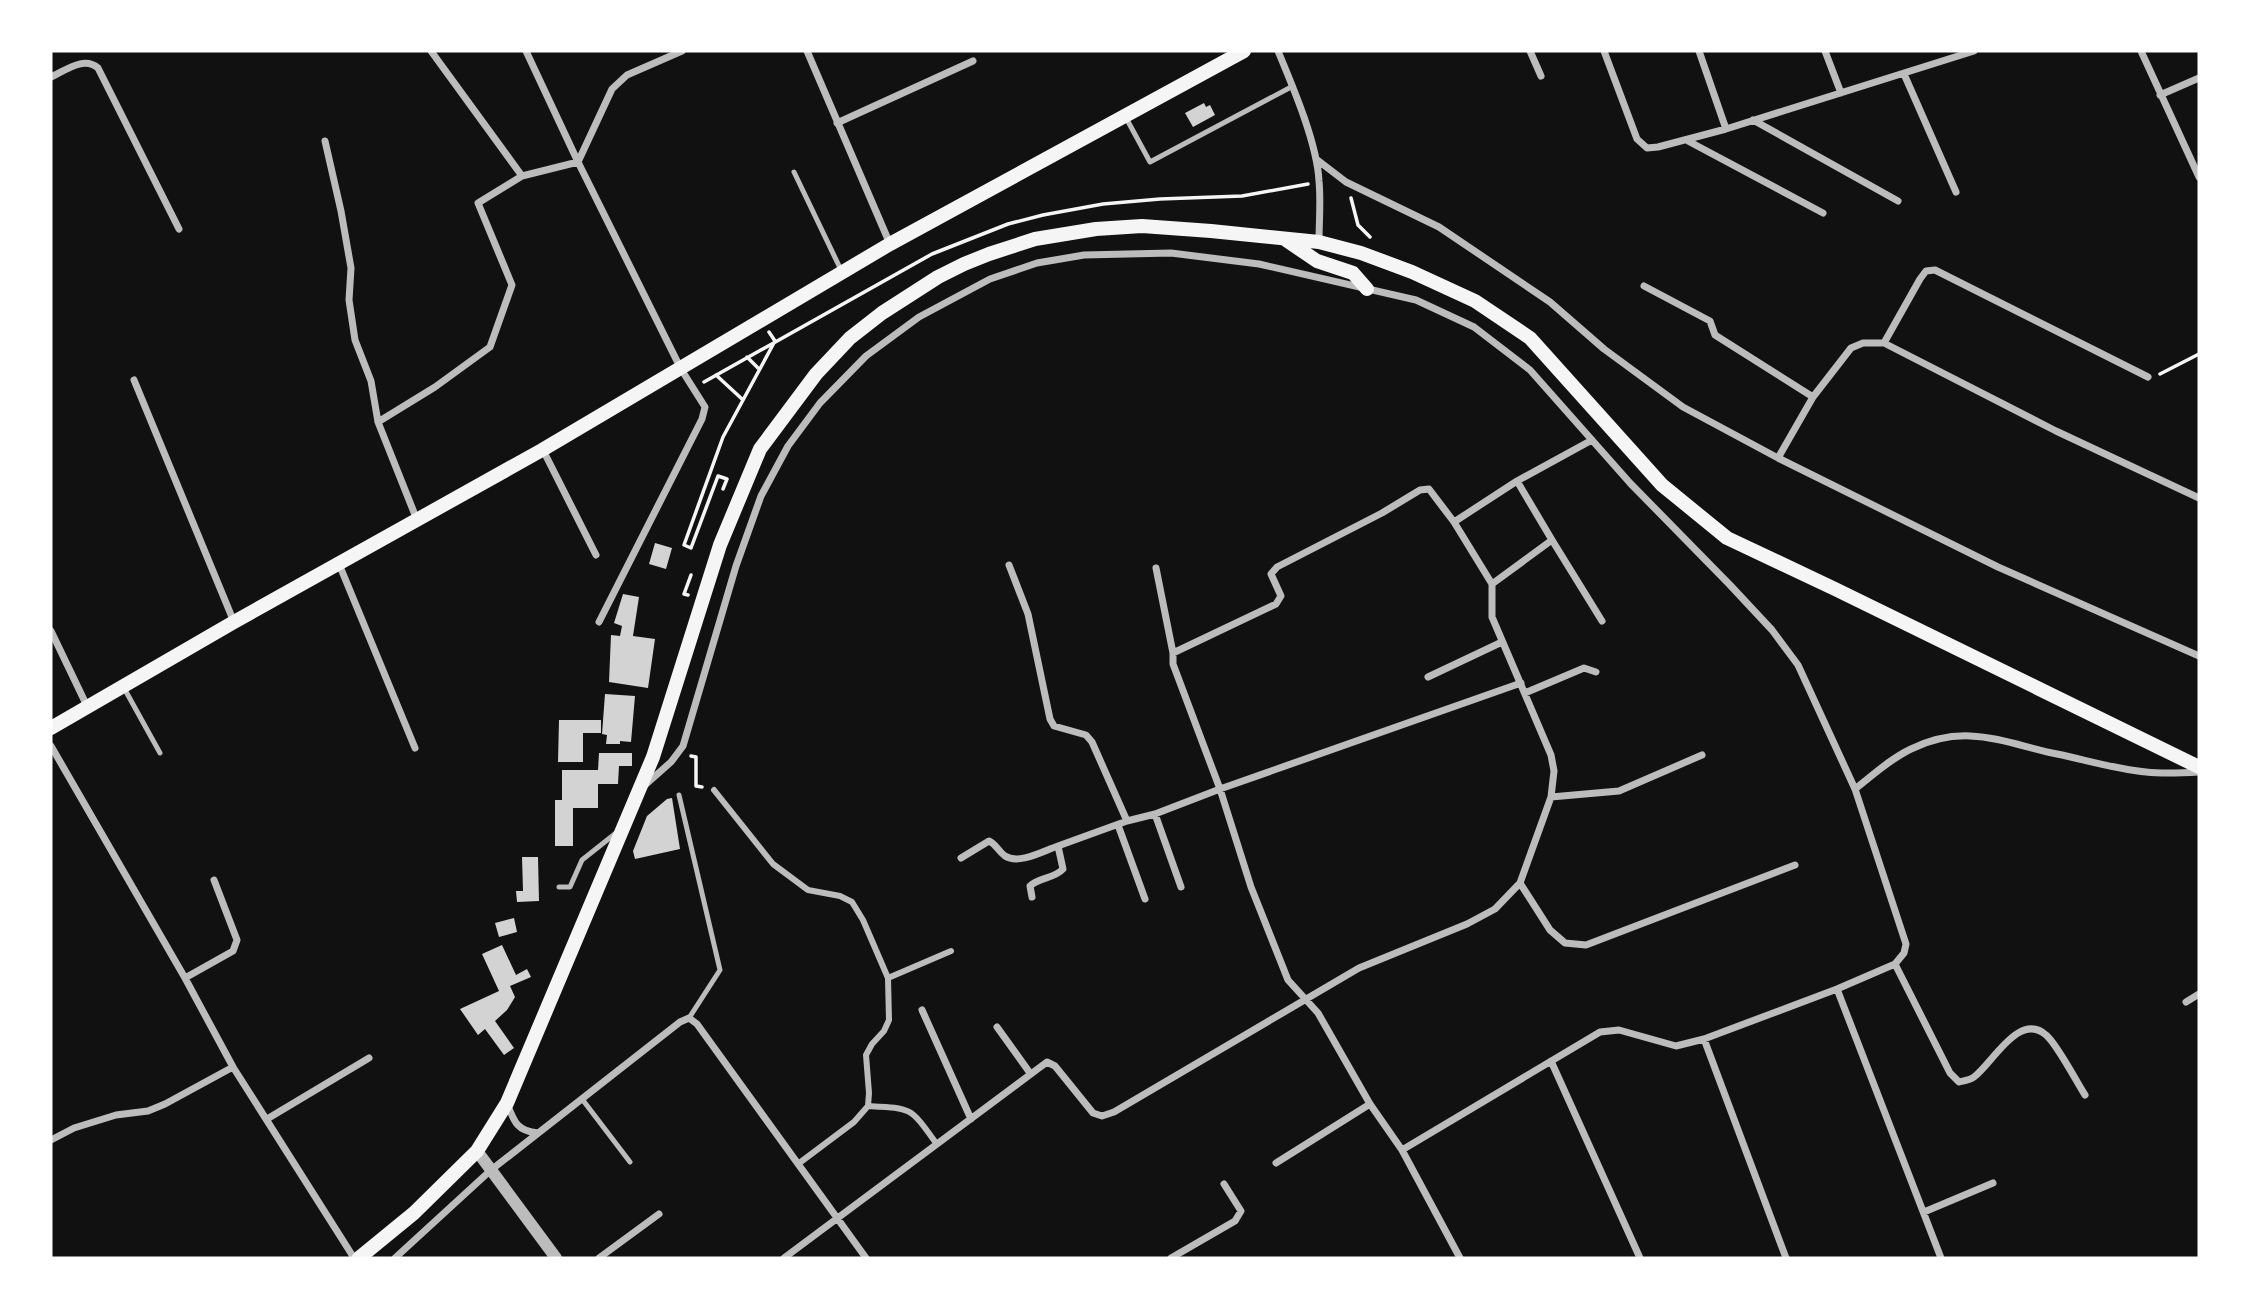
<svg xmlns="http://www.w3.org/2000/svg" width="2250" height="1309" viewBox="0 0 2250 1309" font-family="'Public Sans',sans-serif">
  <style>
    .building { fill: #d3d3d3 }
    .lines { fill: none; stroke-linecap: round; stroke-linejoin: round }
    .path { stroke: #f5f5f5; stroke-width: 3.5 }
    .service { stroke: #bcbcbc; stroke-width: 5 }
    .pedestrian { stroke: #bcbcbc; stroke-width: 6 }
    .minor { stroke: #bcbcbc; stroke-width: 7 }
    .tertiary { stroke: #bcbcbc; stroke-width: 12 }
    .secondary { stroke: #f5f5f5; stroke-width: 14 }
  </style>
  <rect width="100%" height="100%" fill="#111"/>
  <path class="building" d="M1204,103L1206,107L1210,105L1215,115L1193,127L1185,113Z
    M655,543L672,548L666,569L649,564Z
    M623,594L639,597L633,636L655,639L648,688L609,682L611,635L620,636L622,626L614,623Z
    M605,694L635,696L631,742L620,741V744H606L607,735L602,734Z
    M559,720H601V733H583V762H558Z
    M599,753H632V766H619L618,784H598V808H573V846H555V800H562V770H598Z
    M672,798L680,849L635,859L633,851L647,816L667,799Z
    M522,857H538L539,901L517,902L516,891H523Z
    M514,918L517,932L499,937L495,923Z
    M502,945L516,975L527,969L531,977L510,986L515,997L507,1010L495,1021L514,1048L504,1055L485,1029L478,1035L460,1009L499,991L482,954Z"/>
  <g class="lines">
    <path class="path" d="M1351,198L1358,225L1370,237
      M747,357L759,369
      M2160,374L2199,354
      M716,375L742,399
      M704,382L932,254L1008,224L1043,215L1103,204L1160,199L1242,196L1308,184
      M723,489L727,479L718,476L691,548L684,545L723,437L775,341L769,332
      M688,595L684,594L691,575
      M691,756L696,757V786L702,787"/>
    <path class="service" d="M1125,116L1150,162L1293,86
      M794,172L841,270
      M124,688L160,753
      M679,795L720,970L689,1018
      M559,887H570L582,860L616,833
      M582,1099L630,1162"/>
    <path class="pedestrian" d="M714,790L773,864L808,890L840,896L852,902L863,920L888,978L889,1020L884,1031L872,1044L866,1055L869,1093L868,1106L854,1122L798,1164
      M888,978L951,951
      M868,1106C912,1108 910,1107 936,1143"/>
    <path class="minor" d="M431,51L522,176
      M526,51L578,162L681,369L705,407L702,419L599,622
      M807,51L890,244
      M1278,51C1293,87 1317,143 1319,181C1321,201 1319,222 1319,242
      M1530,51L1541,76
      M1604,51L1637,139L1647,148L1658,147L1726,129L1974,51
      M1699,51L1726,129
      M1825,51L1841,93
      M2141,51L2199,177
      M1904,74L1956,192
      M51,77C66,70 84,56 98,68L179,229
      M2160,95L2199,78
      M1753,120L1898,201
      M837,123L973,61
      M325,141L341,211L351,268L349,300L355,340L371,381L378,422L417,520
      M1688,141L1823,213
      M1316,159L1346,182L1439,227L1550,302L1604,349L1683,407L1778,458L1998,567L2199,656
      M1644,286L1710,321L1715,335L1813,397
      M1884,343L1920,279L1926,271L1935,270L2148,377
      M134,380L234,622
      M378,422L435,387L490,347L512,285L478,203L522,176L578,162L612,89L627,75L682,51
      M543,450L596,555
      M1778,458L1813,397L1851,348L1863,343H1884L2056,431L2199,498
      M1454,522L1517,481L1592,440
      M1552,540L1602,621
      M339,564L415,748
      M1009,565L1028,614L1050,719L1054,726L1086,735L1092,742L1127,821
      M1156,568L1173,653V664L1220,789L1251,887L1288,980L1318,1013L1370,1104L1402,1150L1460,1258
      M1492,584L1552,540L1517,481
      M51,631L87,706
      M1428,677L1502,642
      M1525,693L1584,668L1596,672
      M51,746L185,978L233,1067L354,1258
      M644,786L671,762L683,746L736,566L761,496L788,446L820,403L866,356L919,317L990,279L1037,263L1084,255L1171,253L1259,264L1416,300L1474,327L1530,370L1630,483L1730,585L1772,630L1798,665L1855,789L1906,944L1904,953L1895,964L1837,989L1704,1039L1676,1046L1619,1030L1600,1032L1402,1150
      M1855,789C1873,775 1890,759 1911,749C1966,722 2004,743 2057,754C2086,760 2116,769 2146,772C2164,774 2182,773 2199,772
      M1551,797L1619,791L1702,755
      M1155,814L1181,887
      M1118,825L1145,899
      M961,858L989,841C996,844 998,851 1005,856C1019,865 1043,851 1058,846
      M1520,883L1550,930L1565,943L1586,945L1795,865
      M1032,897L1030,886C1039,877 1054,879 1063,869L1058,846L1127,821L1155,814L1220,789L1521,683
      M1895,964L1950,1073L1959,1082C1963,1081 1970,1080 1974,1077C1992,1064 2019,1011 2046,1035C2057,1044 2076,1081 2085,1095
      M185,978L233,951L237,940L214,880
      M1837,989L1941,1258
      M2186,1002L2199,994
      M922,1010L971,1119
      M997,1027L1030,1073
      M1704,1039L1786,1258
      M1551,1061L1640,1258
      M507,1103C514,1122 517,1131 538,1133
      M267,1119L369,1058
      M51,1140L74,1128L116,1115L148,1111L165,1104L233,1067
      M1276,1163L1370,1104
      M1924,1212L1993,1183
      M395,1258L491,1170L680,1022L689,1018L697,1024L866,1258
      M599,1258L659,1214
      M784,1258L1047,1062L1055,1066L1093,1113L1102,1116L1114,1112L1359,968L1467,924L1495,909L1520,883L1551,797L1554,771L1551,755L1492,617V584L1454,522L1429,489L1420,490L1382,513L1277,567L1271,574L1281,596L1276,604L1173,653
      M1171,1258L1235,1221L1241,1211L1224,1184"/>
    <path class="tertiary" d="M477,1151L556,1258"/>
    <path class="secondary" d="M1286,240L1317,261L1353,273L1367,289
      M51,728L234,622L542,450L890,244L1244,51
      M359,1258L414,1213L477,1151L507,1103L653,757L720,545L760,449L816,374L850,338L882,313L938,277L964,264L989,254L1035,239L1096,229L1142,226L1211,231L1319,242L1361,253L1412,272L1475,301L1530,338L1662,485L1727,538L1835,589L2199,767"/>
  </g>
  <rect width="2250" height="1309" fill="none" stroke="#ffffff" stroke-width="105"/>
</svg>
